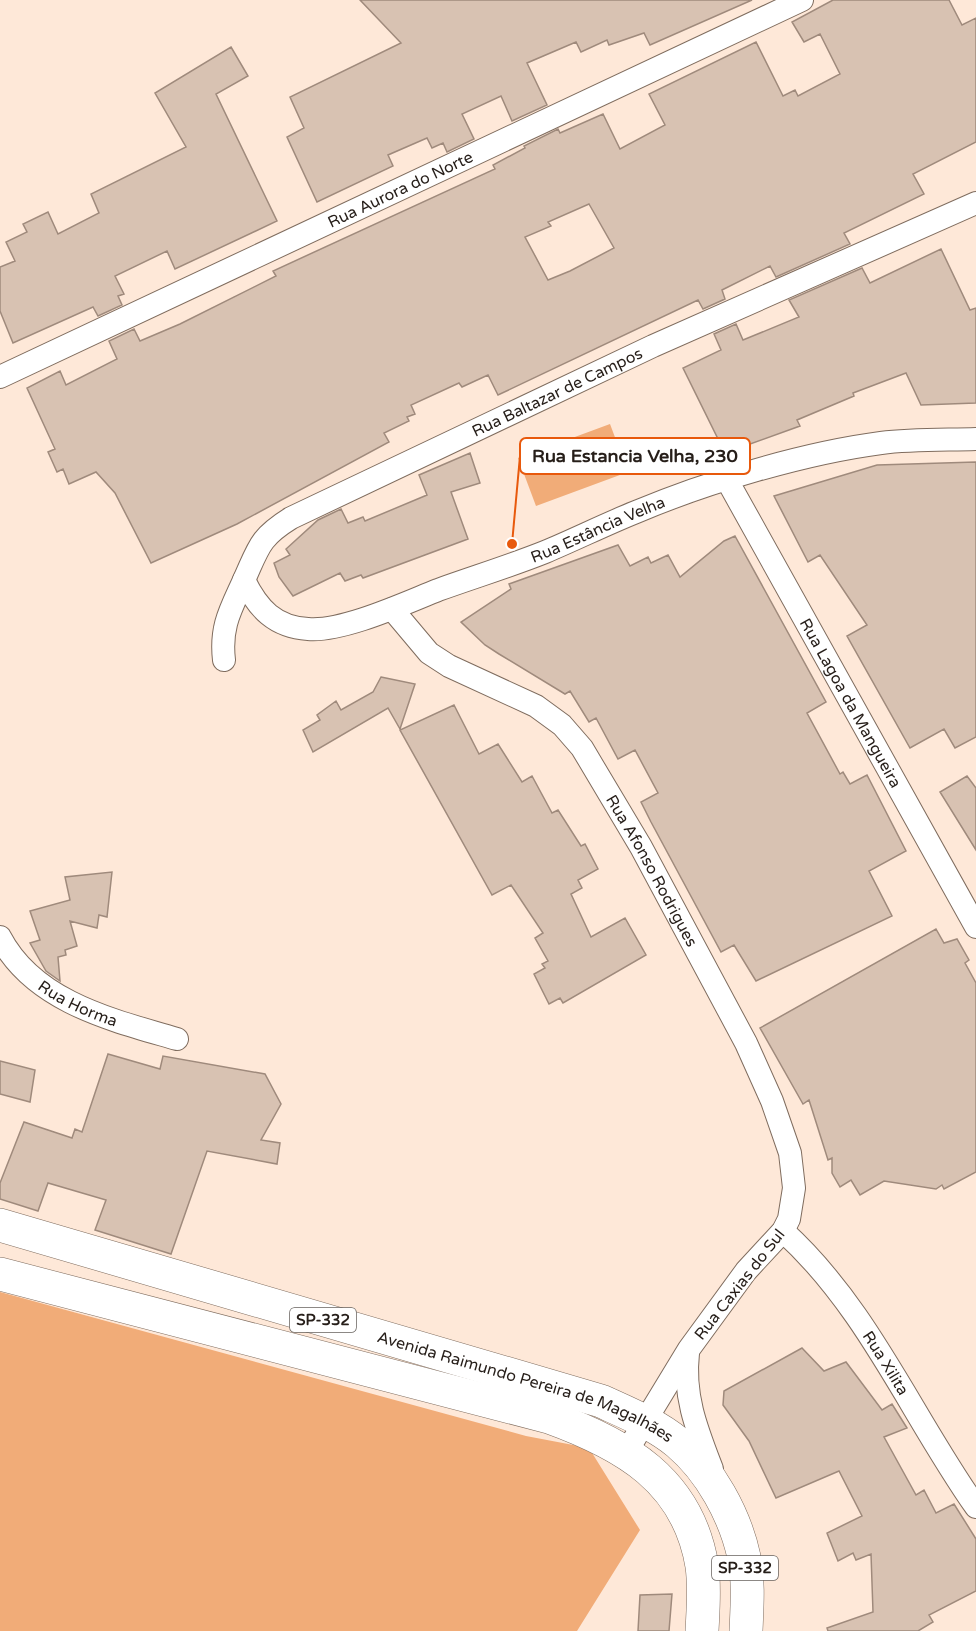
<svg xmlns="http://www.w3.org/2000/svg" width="976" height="1631" viewBox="0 0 976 1631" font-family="'Varela Round',sans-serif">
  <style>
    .green { fill: #f1ac78 }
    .building { fill: #d8c2b2; stroke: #9f8a7c; stroke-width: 1.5; fill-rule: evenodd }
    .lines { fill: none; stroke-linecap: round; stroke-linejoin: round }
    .minor-casing { stroke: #7f6c5e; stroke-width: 24 }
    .primary-casing { stroke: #7f6c5e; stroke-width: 34 }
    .minor { stroke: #fff; stroke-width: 22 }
    .primary { stroke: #fff; stroke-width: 33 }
    .labels { text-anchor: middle; stroke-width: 5; stroke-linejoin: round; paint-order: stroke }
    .shield { fill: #fff; stroke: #67625e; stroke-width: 1.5 }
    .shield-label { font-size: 15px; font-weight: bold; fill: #261e19 }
    .street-label { font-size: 16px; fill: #261e19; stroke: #fff }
    .leader { fill: none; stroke: #e8590c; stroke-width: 2 }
    .callout-dot { fill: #e8590c; stroke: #fff; stroke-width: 2 }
    .callout { fill: #fff; stroke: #e8590c; stroke-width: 2 }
    .callout-label { font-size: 18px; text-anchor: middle; font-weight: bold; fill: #261e19 }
  </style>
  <rect width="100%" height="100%" fill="#fee8d8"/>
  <path class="green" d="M610,424L628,472L536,506L518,458Z
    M0,1292L526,1436L589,1448L640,1530L577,1631H0Z"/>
  <path class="building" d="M360,0H752L650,45L644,33L609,45L607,40L581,52L576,42L527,63L547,105L512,121L501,96L462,114L474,139L447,152L443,143L432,148L427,138L388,155L393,166L317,202L287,137L304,128L290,97L401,43Z
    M833,0H949L962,25L976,18V142L913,174L924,194L844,233L850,244L776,277L770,266L722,290L725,299L703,309L698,300L498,395L488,375L462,387L459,383L411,405L415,414L407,417L409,421L384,433L389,442L237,524L151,563L115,493L96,472L69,484L63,469L57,472L48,452L55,449L27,388L60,371L66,385L117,359L109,341L134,329L140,341L180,324L276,276L273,271L495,169L493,165L525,148L524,146L558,129L560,133L603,114L620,149L665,125L649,94L756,42L783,96L795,90L798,96L840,74L820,34L804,42L792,22ZM589,204L614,248L570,271L548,280L525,237L551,226L548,222Z
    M231,47L248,76L216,94L277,221L175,269L167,251L115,276L124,294L118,296L122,305L98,316L93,307L13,343L0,311V267L15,261L6,242L27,232L23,224L48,212L58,234L99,213L91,194L186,147L155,93Z
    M941,249L970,310L976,308V403L921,405L906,373L853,393L854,396L797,420L800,426L725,453L683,368L721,350L714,334L736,324L743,340L799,317L789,300L862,268L870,283Z
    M470,453L480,483L451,492L468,539L363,578L361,575L345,581L340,573L293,596L279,577L274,563L290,555L286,549L318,520L341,509L348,523L363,517L365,521L427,495L419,475Z
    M976,462V737L955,748L944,729L910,748L847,636L867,625L820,555L808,562L774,496L877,465Z
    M735,536L826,702L807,713L840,774L843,772L850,784L867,775L906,851L869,871L892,916L756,981L734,945L721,952L651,822L641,802L658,793L635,750L618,759L596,718L589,722L570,691L565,694L499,654L485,645L461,622L511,589L509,584L618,545L630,566L648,557L651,563L668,555L680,577L724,541Z
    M381,677L415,684L400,729L388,708L313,752L303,730L320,720L317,715L336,701L341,710L373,692Z
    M454,705L479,754L498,744L522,782L532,776L552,813L558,810L581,846L585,844L598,869L578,880L582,888L571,894L591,937L625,918L646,955L563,1003L560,998L549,1004L534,974L545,968L542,964L548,961L535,938L543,933L511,885L492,895L400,730Z
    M967,776L976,788V850L940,792Z
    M112,872L107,917L99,915L97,928L70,921L77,946L65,950L66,955L58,957L60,981L46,971L30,943L40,940L30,911L70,900L65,877Z
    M936,929L944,943L957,939L969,960L965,963L976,983V1172L944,1189L942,1185L936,1189L884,1181L860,1195L851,1180L840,1187L832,1173V1158L828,1160L809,1100L803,1104L760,1028Z
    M108,1054L160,1069L163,1056L265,1074L281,1104L261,1140L280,1143L277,1164L207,1151L171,1254L95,1230L106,1200L48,1183L38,1211L0,1199V1183L24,1122L72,1138L75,1129L82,1132Z
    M0,1061L35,1070L30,1102L0,1094Z
    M802,1348L824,1371L846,1362L882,1410L892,1404L907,1428L884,1437L916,1495L924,1490L936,1513L954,1504L976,1539V1591L929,1615L933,1622L918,1631H828L827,1628L873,1612L871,1554L856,1560L853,1553L838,1561L827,1533L862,1516L839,1471L776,1498L749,1441L723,1405L724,1391Z
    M672,1594L669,1631H638L640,1595Z"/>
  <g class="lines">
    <g class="minor-casing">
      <g id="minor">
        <path id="s1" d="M0,377L802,0"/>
        <path id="s2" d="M727,480L976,927"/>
        <path id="s3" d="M244,580C258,609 275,627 308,629C343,632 405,603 438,590C474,577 510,566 545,552C576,539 606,524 636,512C707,482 805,453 881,443C912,439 945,440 976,439"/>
        <path id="s4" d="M392,609L429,653L449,666L536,706L562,725L582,748L641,847L746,1043L772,1101L790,1153L794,1188L789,1219L783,1231L746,1271L689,1349L627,1451"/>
        <path id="s5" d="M224,660C220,626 231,609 244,580C259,547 259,538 291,518L653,346L976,203"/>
        <path id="s6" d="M0,937C34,1002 112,1020 177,1039"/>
        <path id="s7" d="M783,1231C868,1308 911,1415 976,1507"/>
        <path d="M688,1353C683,1396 697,1430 712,1469"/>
      </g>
    </g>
    <g class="primary-casing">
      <g id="primary">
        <path id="s8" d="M0,1225L601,1401C627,1413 655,1424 678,1443C710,1470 735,1515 744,1557C749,1581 747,1607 746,1631"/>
        <path d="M0,1274L549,1417C624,1444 688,1480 702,1566C705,1588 703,1610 702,1631"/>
      </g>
    </g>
    <use href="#minor" class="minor"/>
    <use href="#primary" class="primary"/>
  </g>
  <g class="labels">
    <g class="shield">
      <rect x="290" y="1308" width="66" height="24" rx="4.5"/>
      <rect x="712" y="1556" width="66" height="24" rx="4.5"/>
    </g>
    <g class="shield-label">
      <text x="323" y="1325">SP-332</text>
      <text x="745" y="1573">SP-332</text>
    </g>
    <g class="street-label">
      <text dy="6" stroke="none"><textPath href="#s1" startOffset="442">Rua Aurora do Norte</textPath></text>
      <text dy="6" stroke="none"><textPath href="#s5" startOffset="458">Rua Baltazar de Campos</textPath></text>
      <text dy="6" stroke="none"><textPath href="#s3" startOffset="393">Rua Estância Velha</textPath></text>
      <text dy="6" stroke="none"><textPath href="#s2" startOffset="255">Rua Lagoa da Mangueira</textPath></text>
      <text dy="6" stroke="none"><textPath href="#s4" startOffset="381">Rua Afonso Rodrigues</textPath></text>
      <text dy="6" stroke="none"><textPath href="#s6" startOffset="105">Rua Horma</textPath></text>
      <text transform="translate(739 1284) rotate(-52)" y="6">Rua Caxias do Sul</text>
      <text dy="6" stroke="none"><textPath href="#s7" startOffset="168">Rua Xilita</textPath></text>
      <text dy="6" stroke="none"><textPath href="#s8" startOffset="550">Avenida Raimundo Pereira de Magalhães</textPath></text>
    </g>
  </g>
  <path class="leader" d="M512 544L520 456"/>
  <circle class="callout-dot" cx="512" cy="544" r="6"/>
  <rect class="callout" x="520" y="438" width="230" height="36" rx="6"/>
  <g class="callout-label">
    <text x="635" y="462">Rua Estancia Velha, 230</text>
  </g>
</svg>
